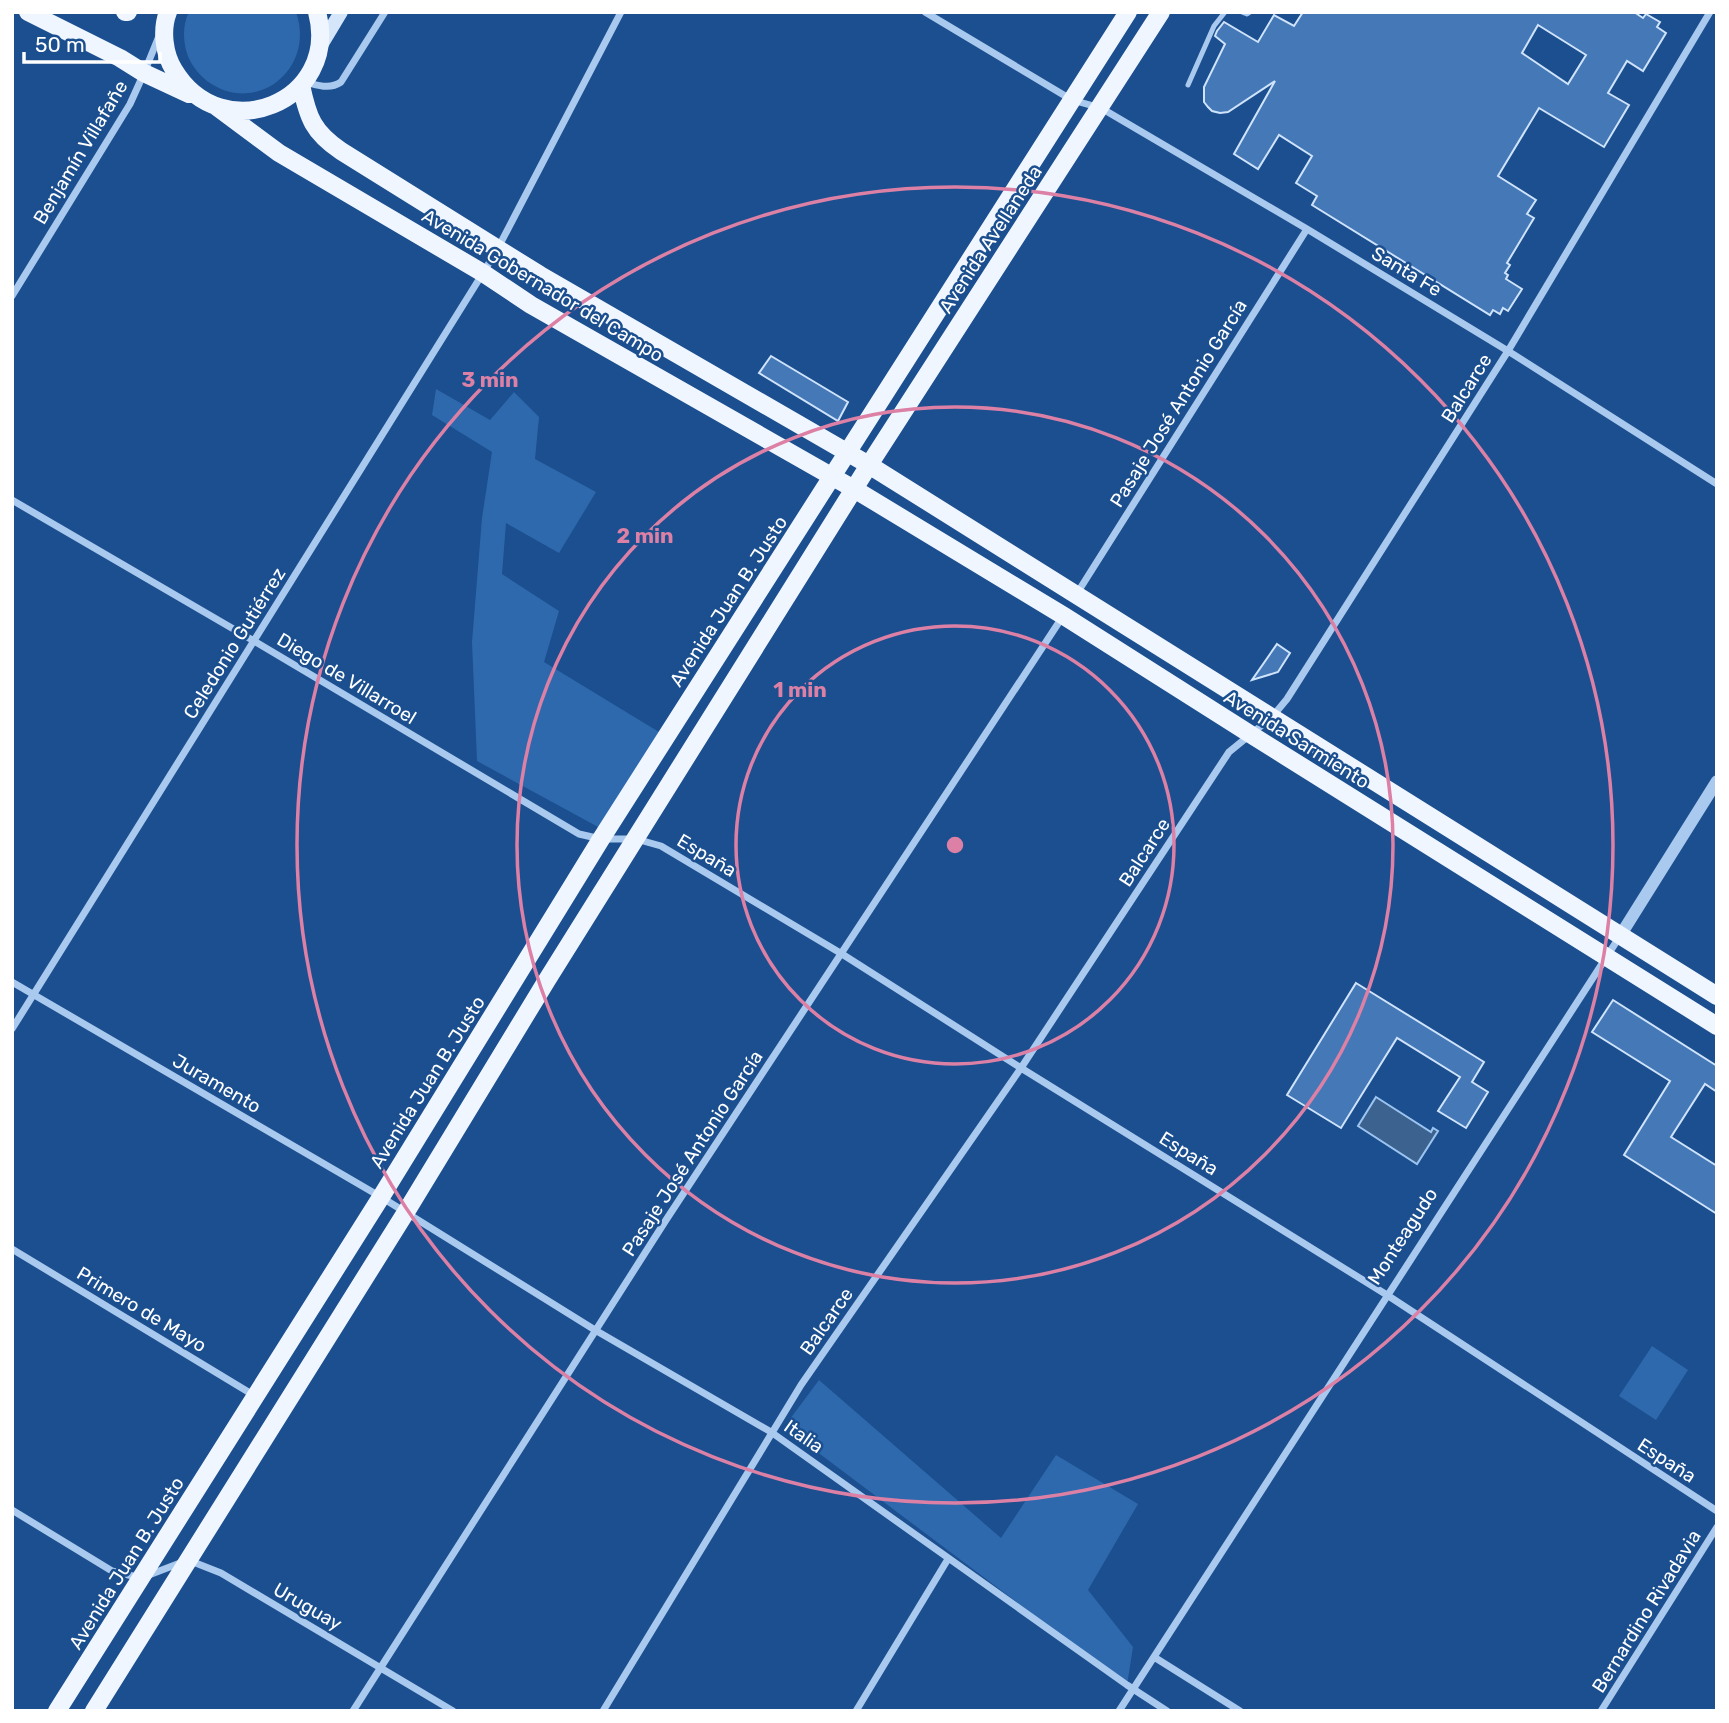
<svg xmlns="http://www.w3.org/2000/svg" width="1729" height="1723" viewBox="0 0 1729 1723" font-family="Rubik,sans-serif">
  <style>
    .green { fill: #2e69ad }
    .water { fill: #3c6290; stroke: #9cc4f0; stroke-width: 2 }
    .building { fill: #4478b7; stroke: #cfe3fa; stroke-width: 2; fill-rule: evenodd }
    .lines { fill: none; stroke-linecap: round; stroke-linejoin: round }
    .service { stroke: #a9c9ee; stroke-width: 5 }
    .minor { stroke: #a9c9ee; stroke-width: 7 }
    .tertiary { stroke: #a9c9ee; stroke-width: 12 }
    .secondary { stroke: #d6e6fa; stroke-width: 14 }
    .primary { stroke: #f0f6ff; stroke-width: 18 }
    .ring { fill: none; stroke: #dd80a5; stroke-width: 3.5 }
    .labels { text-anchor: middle; stroke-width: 5; stroke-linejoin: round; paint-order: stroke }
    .street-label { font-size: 19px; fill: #fff; stroke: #1b4f8f }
    .centre { fill: #dd80a5; stroke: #1b4f8f; stroke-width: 3.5 }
    .ring-label { font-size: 21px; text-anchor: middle; font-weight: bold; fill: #dd80a5; stroke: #1b4f8f; stroke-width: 5; stroke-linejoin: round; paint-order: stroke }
  </style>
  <rect width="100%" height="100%" fill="#1b4f8f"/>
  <path class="green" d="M189,12H296C316,69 256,117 207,81C197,73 189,62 186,50C183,37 183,24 189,12Z
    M436,389L490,420L514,392L539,417L535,459L596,492L559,553L506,523L502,574L559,611L544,662L659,732L600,828L477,761L472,642L482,518L492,452L432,415Z
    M1652,1346L1688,1370L1656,1420L1619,1396Z
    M819,1380L1001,1538L1056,1455L1138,1504L1088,1590L1133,1647L1127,1685L784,1427Z"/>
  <path class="water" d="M1376,1097L1431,1132L1433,1128L1438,1131L1417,1164L1358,1126Z"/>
  <path class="building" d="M1303,12H1634L1643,18L1646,14L1660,22L1657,27L1666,33L1643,71L1627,61L1608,93L1629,105L1604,147L1539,108L1498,176L1536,200L1527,214L1534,218L1507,263L1510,265L1505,273L1508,275L1506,279L1522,289L1508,311L1503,308L1500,314L1493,310L1490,315L1312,205L1317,196L1296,183L1312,156L1279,135L1258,169L1234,154L1275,81L1228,112L1220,113L1212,111L1208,107L1204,102V87L1225,44L1215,36L1217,31L1224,22L1258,42L1274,15L1294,26ZM1538,25L1586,55L1568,84L1522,53Z
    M771,356L848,402L838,421L759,373Z
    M1277,644L1290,653L1278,672L1252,680Z
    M1356,983L1484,1062L1472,1082L1488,1092L1466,1128L1438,1111L1460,1077L1397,1038L1341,1128L1287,1095Z
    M1613,1000L1717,1066V1092L1705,1084L1671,1137L1717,1166V1214L1624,1155L1670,1081L1592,1032Z"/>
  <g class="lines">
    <path class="service" d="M1242,12L1247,14L1250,12
      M1188,85L1214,26L1225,12"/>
    <path class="minor" d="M925,12L1072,100L1101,108L1307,229L1508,351L1717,484
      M305,82C318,85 329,90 341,82L385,12
      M12,296L130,104L144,73L159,36
      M12,500L254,641L579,834L601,839H636L661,846L842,954L1021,1068L1387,1295L1717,1511
      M1076,595L1307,229
      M12,982L381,1197L595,1330L771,1432L1127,1685L1167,1711
      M12,1029L483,273L498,248L621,12
      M12,1249L255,1396
      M12,1510L112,1571L141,1578L188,1560L221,1573L453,1711
      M1154,1657L1240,1711
      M353,1711L666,1220L1063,616
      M603,1711L801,1385L1021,1068L1229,752L1272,717L1287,699L1508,351L1710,12
      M856,1711L948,1559
      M1119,1711L1620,936
      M1601,1711L1717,1527"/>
    <path class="tertiary" d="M1620,936L1717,781"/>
    <path class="secondary" d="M320,47L341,12"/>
    <path class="primary" d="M28,12L120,58L144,73L189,94
      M125,12H128
      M168,12C161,30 164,54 174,70C222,150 341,102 317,12
      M301,85C308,118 313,132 341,151L540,275L869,465L1717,996
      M217,107L279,153L483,273L531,305L854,489L1064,616L1250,734L1717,1026
      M57,1711L381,1197L601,839L1128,12
      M94,1711L406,1212L547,980L869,465L1161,12"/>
  </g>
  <g class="ring">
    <circle cx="955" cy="845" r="219"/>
    <circle cx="955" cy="845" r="438"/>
    <circle cx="955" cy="845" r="658"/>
  </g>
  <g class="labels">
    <g class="street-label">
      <text transform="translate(80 152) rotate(-59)" y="7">Benjamín Villafañe</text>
      <text transform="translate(990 239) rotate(-57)" y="7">Avenida Avellaneda</text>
      <text transform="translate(1407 271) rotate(31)" y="7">Santa Fe</text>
      <text transform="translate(543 285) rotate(31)" y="7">Avenida Gobernador del Campo</text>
      <text transform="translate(1466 388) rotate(-58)" y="7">Balcarce</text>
      <text transform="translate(1178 403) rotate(-58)" y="7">Pasaje José Antonio García</text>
      <text transform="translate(728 601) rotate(-57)" y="7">Avenida Juan B. Justo</text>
      <text transform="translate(234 643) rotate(-58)" y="7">Celedonio Gutiérrez</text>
      <text transform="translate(347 678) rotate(31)" y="7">Diego de Villarroel</text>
      <text transform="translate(1297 739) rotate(32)" y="7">Avenida Sarmiento</text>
      <text transform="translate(1144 852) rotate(-57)" y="7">Balcarce</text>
      <text transform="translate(707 855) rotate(31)" y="7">España</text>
      <text transform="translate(427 1082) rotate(-58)" y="7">Avenida Juan B. Justo</text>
      <text transform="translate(217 1083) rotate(30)" y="7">Juramento</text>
      <text transform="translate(692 1153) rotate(-57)" y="7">Pasaje José Antonio García</text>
      <text transform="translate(1189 1153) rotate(32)" y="7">España</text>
      <text transform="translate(1402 1236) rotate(-57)" y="7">Monteagudo</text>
      <text transform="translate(142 1309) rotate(31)" y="7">Primero de Mayo</text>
      <text transform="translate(826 1321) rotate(-55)" y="7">Balcarce</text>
      <text transform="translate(804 1436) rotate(35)" y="7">Italia</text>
      <text transform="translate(1667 1460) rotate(33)" y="7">España</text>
      <text transform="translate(126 1563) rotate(-58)" y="7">Avenida Juan B. Justo</text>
      <text transform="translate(308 1606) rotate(30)" y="7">Uruguay</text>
      <text transform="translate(1646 1611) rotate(-58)" y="7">Bernardino Rivadavia</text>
    </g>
  </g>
  <circle cx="955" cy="845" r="10" class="centre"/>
  <g class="ring-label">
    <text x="490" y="387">3 min</text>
    <text x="645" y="543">2 min</text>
    <text x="800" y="697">1 min</text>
  </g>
  <rect width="1729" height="1723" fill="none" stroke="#ffffff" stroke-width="28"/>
  <path d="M24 52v10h136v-10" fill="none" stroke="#ffffff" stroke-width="3.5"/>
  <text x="35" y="52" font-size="21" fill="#ffffff" stroke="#1b4f8f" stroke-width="5" paint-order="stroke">50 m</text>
</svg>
